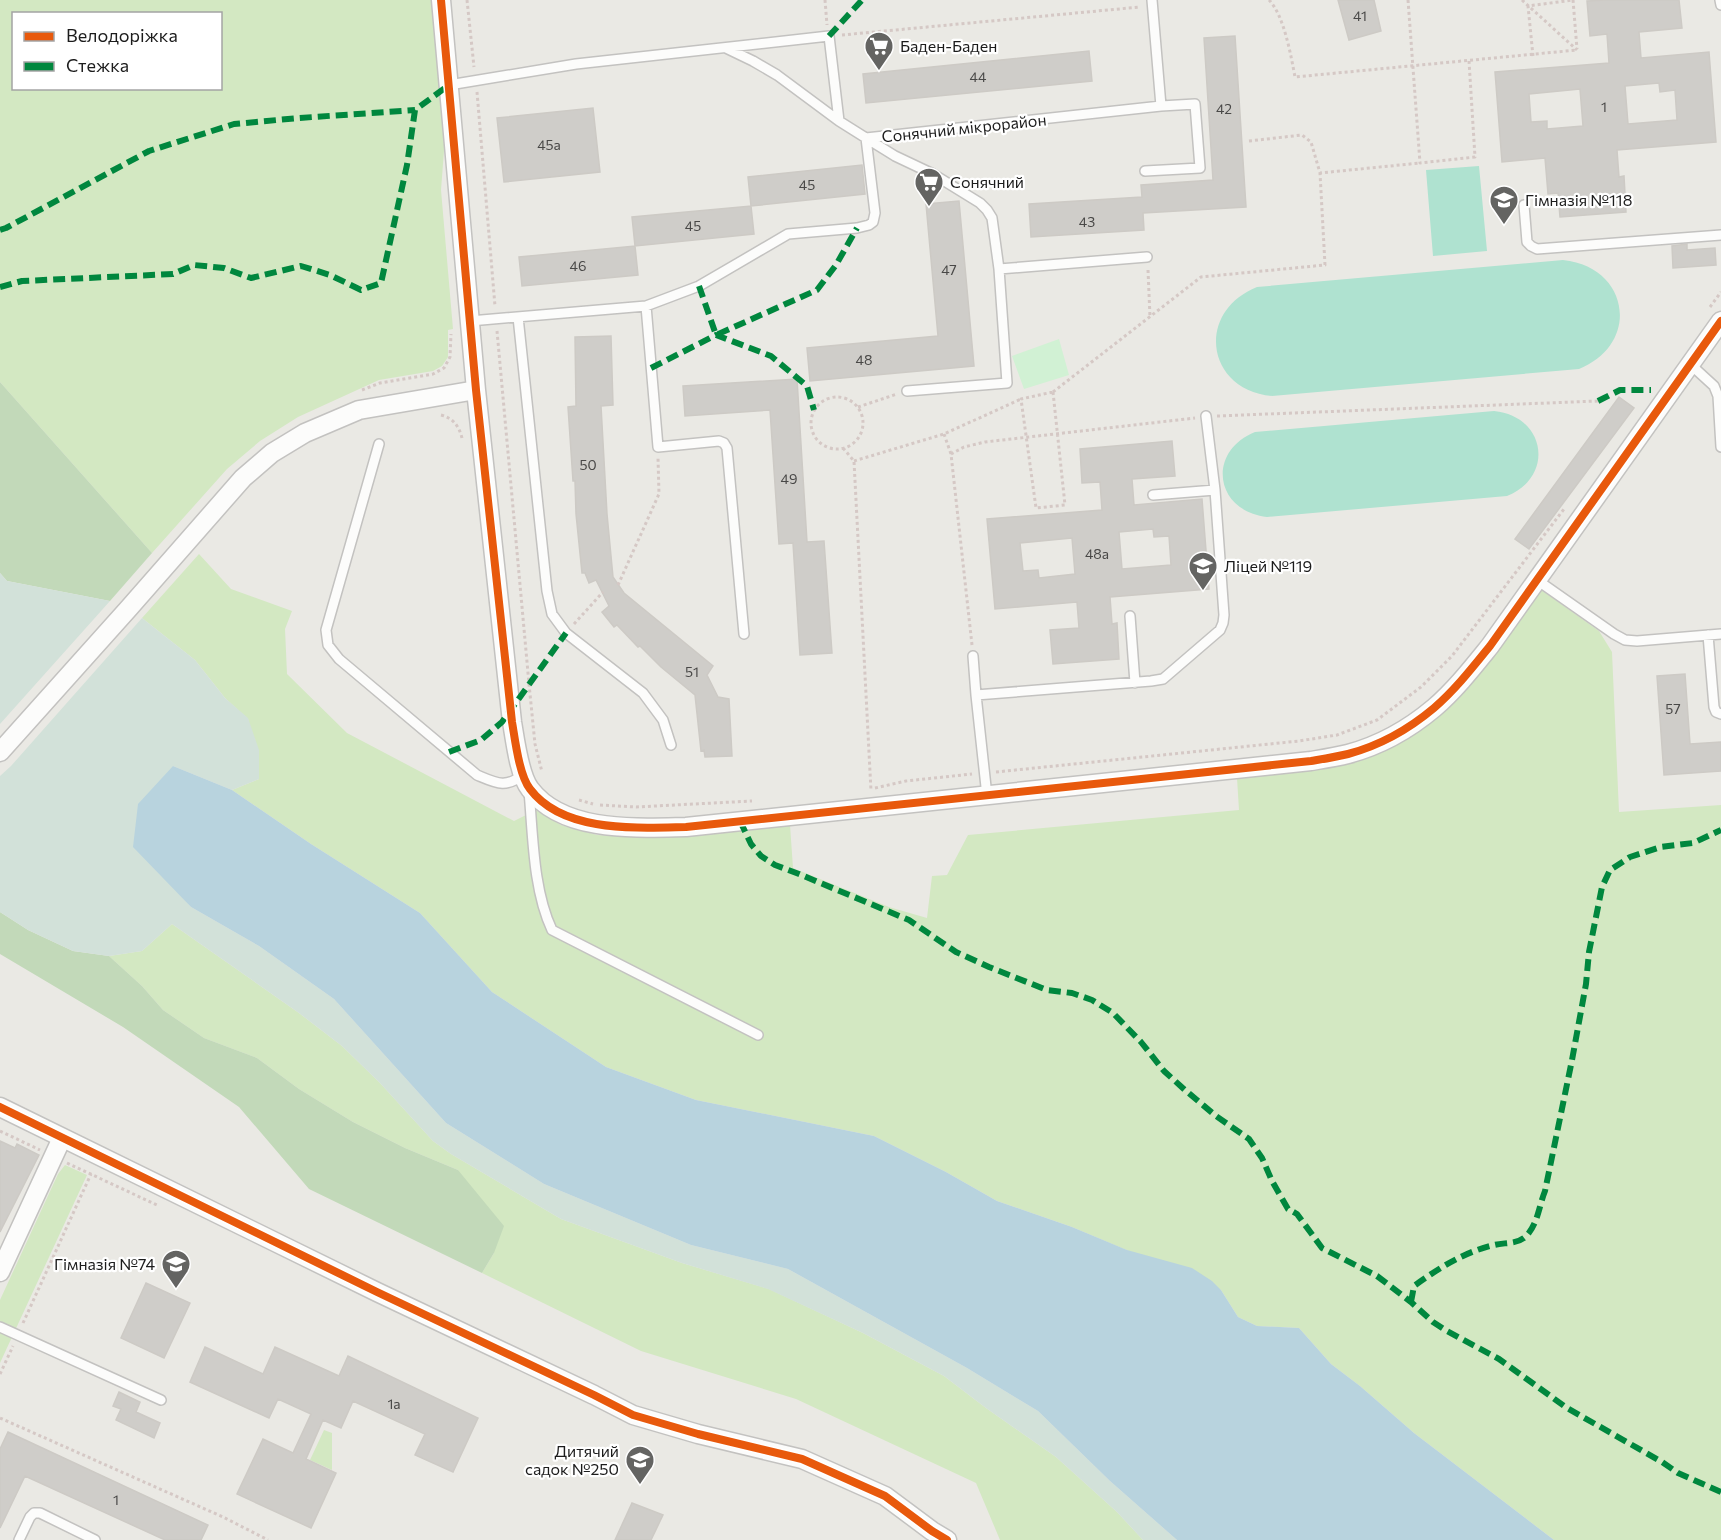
<svg xmlns="http://www.w3.org/2000/svg" width="1721" height="1540" viewBox="0 0 1721 1540" font-family="Commissioner,sans-serif">
  <style>
    .grass { fill: #d3e8c2; fill-rule: evenodd }
    .forest { fill: #c2d9b9 }
    .wetland { fill: #d2e1d9 }
    .park { fill: #d1f1d4 }
    .pitch { fill: #afe2d0 }
    .water { fill: #b8d3de }
    .building { fill: #cfcdc9; stroke: #cdcac5; stroke-width: 1.5; fill-rule: evenodd }
    .lines { fill: none; stroke-linecap: round; stroke-linejoin: round }
    .service-casing { stroke: #c3c2c0; stroke-width: 12 }
    .minor-casing { stroke: #c3c2c0; stroke-width: 21 }
    .path { stroke: #d5c8c5; stroke-width: 3; stroke-dasharray: 3 3; stroke-linecap: butt }
    .service { stroke: #fcfcfb; stroke-width: 9 }
    .minor { stroke: #fcfcfb; stroke-width: 18 }
    .quiet { stroke: #00873e; stroke-width: 6; stroke-dasharray: 12 6; stroke-linecap: butt }
    .cycleway-casing { stroke: #fff; stroke-width: 11 }
    .cycleway { stroke: #e8590c; stroke-width: 8 }
    .labels { text-anchor: middle; stroke-width: 4.5; stroke-linejoin: round; paint-order: stroke }
    .number-label { font-size: 14px; fill: #494847 }
    .poi-label { font-size: 16px; fill: #1c1c1c; stroke: #fff; text-anchor: start }
    .street-label { font-size: 16px; fill: #1c1c1c; stroke: #fff }
  </style>
  <rect width="100%" height="100%" fill="#eae9e4"/>
  <path class="grass" d="M0,0H432L445,138L441,190L453,329L448,330V357L442,366L433,371L379,380L298,417L260,441L227,469L152,553L0,382ZM14,14H220V88H14Z
    M199,554L231,589L292,611L285,629L287,674L347,733L514,821L536,810L561,825L597,835L632,837L687,835L790,825L793,868L889,907L927,918L932,876L947,875L968,835L1239,810L1237,778L1385,749L1540,589L1599,631L1612,652L1619,812L1721,805V1540H1554L1414,1433L1360,1386L1331,1364L1299,1328L1257,1326L1238,1317L1221,1290L1072,1227L997,1201L946,1172L874,1136L696,1100L606,1067L492,992L420,913L311,844L232,790L259,779L248,719L225,698L195,660L142,618Z
    M172,924L299,1013L342,1046L380,1083L433,1141L451,1154L561,1219L682,1263L769,1289L863,1333L944,1376L986,1408L1056,1457L1117,1512L1143,1540H1000L976,1483L796,1399L641,1351L482,1273L494,1253L458,1170L405,1148L353,1122L299,1089L257,1058L204,1038L163,1010L142,986L109,956L142,951Z
    M65,1165L87,1175L0,1363V1300L58,1174Z
    M324,1430L332,1433V1470L310,1460Z"/>
  <path class="forest" d="M0,382L152,553L110,601L7,581L0,573Z
    M0,912L28,930L73,951L109,956L142,986L163,1010L204,1038L257,1058L299,1089L353,1122L405,1148L458,1170L504,1226L494,1253L482,1273L309,1189L239,1107L123,1027L0,954Z"/>
  <path class="wetland" d="M0,573L7,581L110,601L0,724Z
    M142,618L195,660L225,698L248,718L259,750V779L232,790L173,766L171,884L191,907L259,946L334,999L446,1123L544,1184L691,1245L788,1269L967,1368L1038,1411L1110,1481L1177,1540H1143L1117,1512L1056,1457L986,1408L944,1376L863,1333L768,1289L682,1263L561,1219L451,1154L433,1141L380,1083L342,1046L299,1013L172,924L142,951L109,956L73,951L28,930L0,912V776L11,766Z"/>
  <path class="park" d="M1059,339L1069,375L1024,389L1012,356Z"/>
  <path class="pitch" d="M1479,166L1487,251L1433,256L1426,170Z
    M1563,260C1630,267 1641,344 1579,369L1272,396C1206,390 1195,312 1257,287Z
    M1494,411C1546,416 1555,477 1507,496L1267,517C1215,511 1206,452 1255,432Z"/>
  <path class="water" d="M173,766L232,790L311,844L420,913L492,992L606,1067L696,1100L874,1136L946,1172L997,1201L1072,1227L1127,1250L1192,1268L1212,1281L1221,1290L1238,1317L1257,1326L1299,1328L1331,1364L1360,1386L1414,1433L1554,1540H1177L1110,1481L1038,1411L967,1368L788,1269L691,1245L544,1184L446,1123L334,999L259,946L191,907L133,847L138,804Z"/>
  <path class="building" d="M1338,0H1374L1381,31L1349,40Z
    M1605,0H1679L1682,28L1639,32L1641,58L1709,52L1716,142L1617,150L1619,177L1624,176L1626,212L1560,217L1558,193L1548,194L1545,158L1502,162L1495,72L1609,63L1607,34L1590,36L1587,1ZM1659,83L1660,92L1675,90L1677,120L1628,124L1625,86ZM1580,89L1583,126L1547,129V121L1531,122L1529,94Z
    M1235,36L1246,207L1143,213L1144,230L1031,237L1029,204L1142,197L1141,185L1213,180L1204,38Z
    M1089,51L1092,81L866,103L863,74Z
    M593,108L600,172L504,182L497,118Z
    M862,165L865,194L751,206L748,177Z
    M959,201L974,366L810,381L807,348L938,336L926,204Z
    M751,206L754,234L635,246L632,217Z
    M1687,244V250L1715,248L1716,265L1673,268L1672,246Z
    M635,246L638,275L522,286L519,257Z
    M611,336L613,405L601,406L607,514L613,577L624,593L713,666L707,675L718,697L729,699L732,756L705,757L704,750L701,751L695,695L661,667L640,646L638,647L617,625L614,627L602,612L609,606L596,580L589,583L585,573H582L576,514L575,481H573L568,407L576,406L575,337Z
    M797,379L807,542L824,541L832,653L800,655L793,543L779,544L770,410L685,416L683,386Z
    M1619,397L1634,408L1529,549L1515,539Z
    M1172,441L1175,476L1132,479L1134,505L1202,499L1209,589L1110,597L1112,624L1117,623L1119,659L1053,664L1050,630L1079,628L1077,602L995,609L987,519L1102,510L1100,482L1082,483L1080,449ZM1153,529L1154,537L1169,536L1171,565L1122,569L1119,532ZM1072,538L1075,574L1039,578L1038,570L1023,571L1020,543Z
    M1685,674L1690,744L1721,742V771L1664,775L1657,676Z
    M0,1141L15,1148L17,1144L39,1155L0,1232Z
    M146,1283L190,1303L164,1358L121,1338Z
    M205,1347L263,1374L275,1347L339,1376L348,1356L478,1418L453,1472L415,1455L425,1434L353,1401L341,1428L323,1420L306,1459L336,1473L311,1528L237,1494L263,1439L293,1453L311,1414L278,1399L269,1418L190,1382Z
    M119,1392L140,1402L136,1412L160,1423L154,1438L116,1420L121,1409L113,1406Z
    M8,1432L208,1525L201,1540H165L25,1476L0,1528V1449Z
    M632,1503L663,1515L651,1540H615Z"/>
  <g class="lines">
    <g class="service-casing">
      <path id="service" d="M1720,0L1721,5
        M726,48L753,61L777,75L839,121
        M449,85L576,64L829,36L839,121L866,138L875,213L873,222L869,225L857,228L788,234L699,286L646,306
        M1145,171L1200,168L1195,104L1161,106
        M1524,205L1527,242L1531,246L1537,249L1721,235
        M999,269L1147,257
        M518,317L547,591L552,614L566,633L643,693L663,720L671,745
        M470,321L646,306L658,447L719,441L724,443L727,448L744,634
        M1690,364L1714,386L1718,396L1721,447
        M907,391L1007,383L999,269L992,218L987,210L980,203L933,174L895,156L866,138L1161,106L1152,0
        M379,444L326,630L328,645L339,659L477,775C496,783 506,789 524,774
        M1153,495L1215,490
        M1537,580L1614,634L1625,640L1637,641L1721,634
        M1130,616L1135,683
        M1708,635L1714,707L1716,712L1721,714
        M973,656L976,695
        M529,791C533,835 533,890 552,930L758,1035
        M987,796L976,695L1151,681L1163,679L1220,630L1223,623L1224,615L1215,490L1206,416
        M0,1327L161,1400
        M19,1540L30,1517L34,1513H40L95,1540"/>
    </g>
    <g class="minor-casing">
      <path id="minor" d="M441,0L476,390L512,722C515,739 519,775 530,789C563,833 637,828 686,827L1311,761C1323,759 1336,757 1348,754C1378,746 1409,729 1434,708C1455,690 1473,667 1490,646L1721,321
        M0,752L129,608L243,478L272,453L305,433L359,410L476,390
        M0,1107L377,1292L594,1395L633,1415L698,1434L802,1459L885,1496L932,1531L947,1540
        M0,1272L62,1138"/>
    </g>
    <path class="path" d="M467,0L474,67
      M825,0L827,25
      M1269,0C1284,15 1291,56 1295,77L1577,50
      M1408,0L1420,163L1475,157L1469,61
      M1522,0L1577,50
      M1573,0L1577,49
      M842,35L1140,7
      M1533,56L1528,6L1573,0
      M477,92L495,306
      M1249,141L1302,135L1311,142L1320,173L1420,163
      M1148,270L1150,317
      M1710,307L1721,292
      M497,331L529,684L535,744L542,772
      M362,390L380,383L433,374L444,368L450,357L451,334
      M1053,392L1201,277L1325,265L1320,173
      M1053,392L1065,505L1036,508L1021,399Z
      M811 423a26 26 0 1 1 52 0a26 26 0 1 1-52 0Z
      M858,407L897,394
      M441,415C453,418 459,426 462,438
      M1217,416L1598,401
      M944,434L951,454
      M843,448L854,461L871,791
      M854,461L944,434L1021,399
      M618,585L659,494L658,458
      M574,624L603,592
      M972,645L951,454L964,447L985,442L1195,418
      M996,772L1299,741L1337,735L1377,720L1421,687L1452,656L1564,509
      M875,788L906,781L972,774
      M579,800L593,804
      M600,805L636,807L752,801
      M0,1131L40,1150
      M67,1163L159,1206
      M23,1323L91,1174
      M0,1374L13,1346
      M0,1418L223,1517L268,1540"/>
    <use href="#service" class="service"/>
    <use href="#minor" class="minor"/>
    <path class="quiet" d="M829,36L862,0
      M0,230L6,228L149,151L234,124L299,118L415,110
      M699,286L716,335L817,290L836,265L857,228
      M0,287L22,281L173,274L194,265L224,268L251,278L301,266L330,275L361,290L381,283L407,165L415,110L449,85
      M651,368L716,335L771,356L807,386L814,410
      M1598,401L1620,390H1651
      M449,752L481,740L502,722L566,633
      M740,821L751,844L761,856L775,865L799,874L909,920L956,952L989,967L1047,990L1072,993L1092,1000L1113,1013L1141,1042L1164,1071L1185,1090L1216,1116L1249,1139L1262,1158L1272,1181L1288,1209L1297,1214L1322,1248L1377,1276L1411,1302L1433,1322L1447,1331L1499,1359L1567,1408L1662,1462L1678,1473L1721,1492
      M1411,1302L1414,1286C1439,1268 1464,1252 1494,1245C1506,1242 1519,1245 1528,1234C1538,1222 1539,1206 1545,1191L1572,1060L1586,984L1589,952L1602,887L1610,870L1630,857L1661,847L1693,843L1721,830"/>
    <g class="cycleway-casing">
      <path id="cycleway" d="M441,0L476,390L512,722C515,739 519,775 530,789C563,833 637,828 686,827L1311,761C1323,759 1336,757 1348,754C1378,746 1409,729 1434,708C1455,690 1473,667 1490,646L1721,321
        M0,1107L377,1292L594,1395L633,1415L698,1434L802,1459L885,1496L932,1531L947,1540"/>
    </g>
    <use href="#cycleway" class="cycleway"/>
  </g>
  <defs>
    <g id="supermarket-pin" transform="scale(1.5)"><path d="M0 17L-7.5 6A9.5 9.5 0 1 1 7.5 6Z" fill="#646462" stroke="#fff"/><path d="M-6-5.5h2.5l.6 2H6L4.5 2H-2.5L-4.4-4H-6ZM-1.5 3.2a1.3 1.3 0 1 0 .1 0ZM3 3.2a1.3 1.3 0 1 0 .1 0Z" fill="#fff"/></g>
    <g id="school-pin" transform="scale(1.5)"><path d="M0 17L-7.5 6A9.5 9.5 0 1 1 7.5 6Z" fill="#646462" stroke="#fff"/><path d="M0-5L7-2L0 1L-7-2ZM-4 1L0 2.5L4 1V4Q0 6-4 4Z" fill="#fff"/></g>
  </defs>
  <g fill-rule="evenodd">
    <use href="#supermarket-pin" x="879" y="46"/>
    <use href="#supermarket-pin" x="929" y="182"/>
    <use href="#school-pin" x="1504" y="200"/>
    <use href="#school-pin" x="1203" y="566"/>
    <use href="#school-pin" x="176" y="1264"/>
    <use href="#school-pin" x="640" y="1460"/>
  </g>
  <g class="labels">
    <g class="number-label">
      <text x="1360" y="21">41</text>
      <text x="978" y="82">44</text>
      <text x="1604" y="112">1</text>
      <text x="1224" y="114">42</text>
      <text x="549" y="150">45а</text>
      <text x="807" y="190">45</text>
      <text x="1087" y="227">43</text>
      <text x="693" y="231">45</text>
      <text x="578" y="271">46</text>
      <text x="949" y="275">47</text>
      <text x="864" y="365">48</text>
      <text x="588" y="470">50</text>
      <text x="789" y="484">49</text>
      <text x="1097" y="559">48а</text>
      <text x="692" y="677">51</text>
      <text x="1673" y="714">57</text>
      <text x="394" y="1409">1а</text>
      <text x="116" y="1505">1</text>
    </g>
    <g class="poi-label">
      <text x="900" y="52">Баден-Баден</text>
      <text x="950" y="188">Сонячний</text>
      <text x="1525" y="206">Гімназія №118</text>
      <text x="1224" y="572">Ліцей №119</text>
      <text x="155" y="1270" text-anchor="end">Гімназія №74</text>
      <text x="619" y="1457" text-anchor="end">Дитячий<tspan x="619" dy="18">садок №250</tspan></text>
    </g>
    <g class="street-label">
      <text transform="translate(964 128) rotate(-6)" y="6">Сонячний мікрорайон</text>
    </g>
  </g>
  <rect x="12" y="12" width="210" height="78" fill="#ffffff" stroke="#a4a4a4" stroke-width="1.5"/>
  <rect x="24" y="32" width="30" height="9" fill="#e8590c" stroke="#a4a4a4" stroke-width="1.5"/>
  <text x="66" y="42" font-size="18" fill="#1c1c1c">Велодоріжка</text>
  <rect x="24" y="62" width="30" height="9" fill="#00873e" stroke="#a4a4a4" stroke-width="1.5"/>
  <text x="66" y="72" font-size="18" fill="#1c1c1c">Стежка</text>
</svg>
